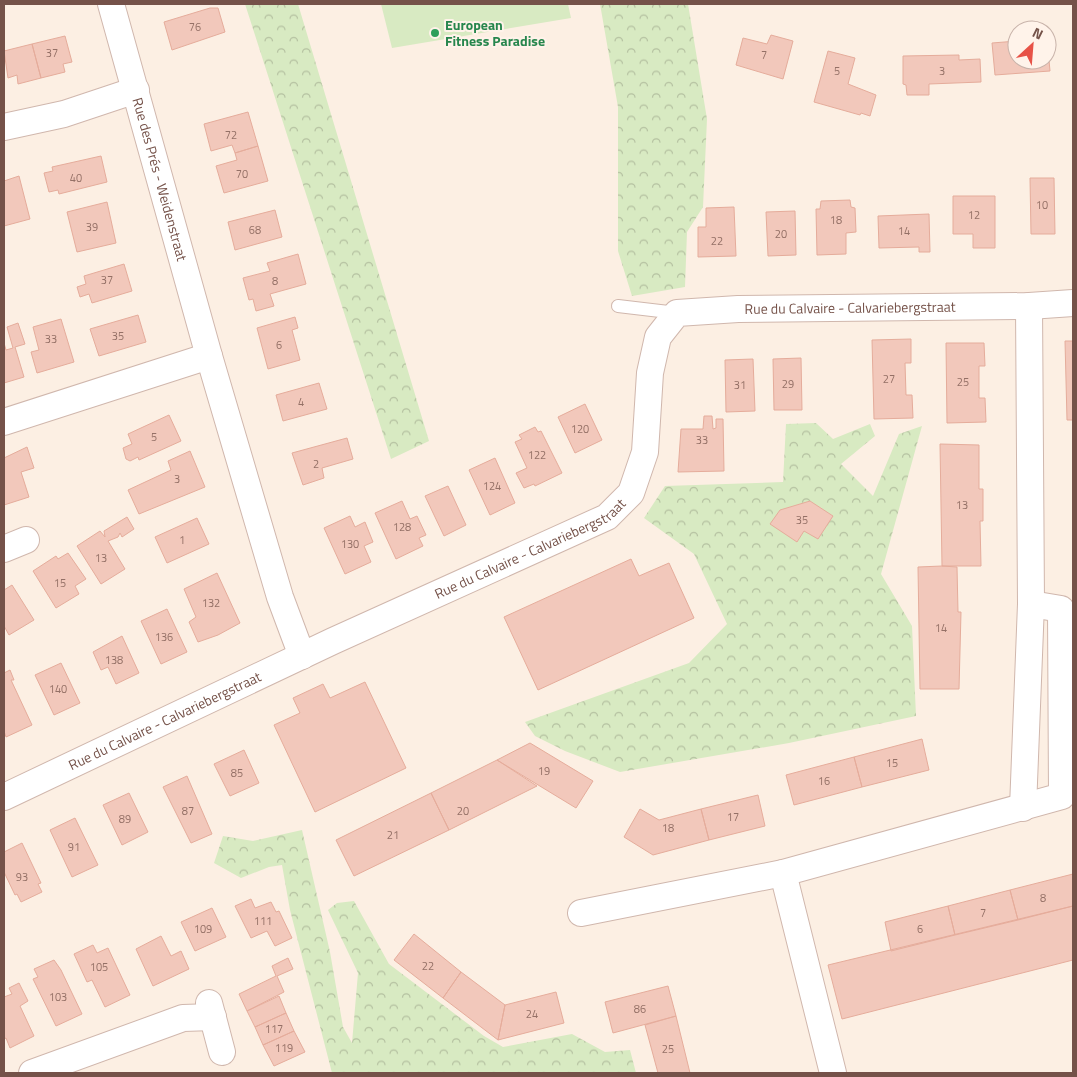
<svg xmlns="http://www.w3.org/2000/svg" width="1077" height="1077" viewBox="0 0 1077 1077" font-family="'Titillium Web',sans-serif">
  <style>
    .green { fill: #d8eac2 }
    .forest { fill: url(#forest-crowns) }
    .building { fill: #f2c8bb; stroke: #e5ac9b }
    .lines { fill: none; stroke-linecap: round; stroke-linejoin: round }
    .service-casing { stroke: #d0b7ad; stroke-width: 14 }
    .minor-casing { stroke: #d0b7ad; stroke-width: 28 }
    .service { stroke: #fff; stroke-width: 12 }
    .minor { stroke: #fff; stroke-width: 26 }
    .leisure-dot { fill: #2e9e5b; stroke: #fff3ea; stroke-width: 2 }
    .labels { text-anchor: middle; stroke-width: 4; stroke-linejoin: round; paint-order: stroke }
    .number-label { font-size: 11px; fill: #947066 }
    .leisure-label { font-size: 14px; font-weight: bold; fill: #27864d; stroke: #fff3ea; text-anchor: start }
    .street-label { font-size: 14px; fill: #755249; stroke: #fff3ea }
  </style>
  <defs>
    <pattern id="forest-crowns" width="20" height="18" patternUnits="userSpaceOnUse" patternTransform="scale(1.25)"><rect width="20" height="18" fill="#d8eac2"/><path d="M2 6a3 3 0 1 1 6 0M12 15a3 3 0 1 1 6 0" fill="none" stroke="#b4c0a0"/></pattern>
  </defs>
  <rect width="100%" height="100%" fill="#fcefe3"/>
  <path class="green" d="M381,4H568L571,18L392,48Z"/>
  <path class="forest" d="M245,4H298L429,441L391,459Z
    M600,4H688L707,119L703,207L687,232L685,287L632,296L618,251V107Z
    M816,423L833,439L870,424L875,436L841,464L873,496L899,434L922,426L881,574L912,626L916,716L789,743L620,772L565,751L535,736L525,722L689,663L727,624L694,554L644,518L665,486L783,482L786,424Z
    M302,830L330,952L343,1027L352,1043L358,973L328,910L337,903L354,901L389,964L484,1036L503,1047L572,1034L605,1052L630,1050L636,1073H332L290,910L282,865L269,867L241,878L214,863L223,836L253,841Z"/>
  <path class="building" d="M210,8H218L225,32L172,50L164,22Z
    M771,35L793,41L783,79L736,65L743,38L767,44Z
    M65,36L72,62L63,64L65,72L41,78L32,44Z
    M1047,39L1050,71L995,75L992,43L1017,41V60H1047Z
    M32,44L41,78L18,84L17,75L8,78L4,51Z
    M828,51L855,58L848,84L876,95L870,116L861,113L860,115L814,102Z
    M959,55V60L980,59L981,82L929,84V95H907L906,85L903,84V56Z
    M248,112L258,146L235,153L232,145L211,151L204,124Z
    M258,146L268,181L224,193L216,166L237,160L235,153Z
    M101,156L107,182L59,194L58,190L49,192L44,173L53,171L52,167Z
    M19,176L30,219L4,226V181Z
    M1030,178H1054L1055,234H1031Z
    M953,196H995V248H973V234H953Z
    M850,200L851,207L855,208L856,232L846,233V254L817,255L816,209H820L821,201Z
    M107,202L116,243L77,252L67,212Z
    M734,207L736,256L698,257V227H706V208Z
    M275,210L282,237L235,250L228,222Z
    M795,211L796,255L768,256L766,212Z
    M929,214L930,252H919V247L879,248L878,216Z
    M298,254L306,284L270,294L274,306L256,311L253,299L249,300L243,278L270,271L267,263Z
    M124,264L132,291L92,303L89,294L80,297L77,287L86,284L84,276Z
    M138,315L146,342L99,356L90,329Z
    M295,317L298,328L292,330L300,360L268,369L257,328Z
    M61,319L74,362L37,373L31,352L39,350L33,327Z
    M18,323L25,344L15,347L24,377L4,383V343L6,350L13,348L7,327Z
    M911,339V363H905L906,395H912L913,418L874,419L872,340Z
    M1065,341H1073V420H1067Z
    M946,343H984L985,366H979V398H985L986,422L947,423Z
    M801,358L802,410H774L773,359Z
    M753,359L755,411L726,412L725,360Z
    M319,383L327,409L283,421L276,395Z
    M585,404L602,440L575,453L558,417Z
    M169,415L181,441L139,460L138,457L130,461L126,459L123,448L132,444L128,434Z
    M704,416H712L713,429L716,428V419H723L724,471L678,472L681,429H703Z
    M535,427L538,432L541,431L562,473L535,486L534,484L524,488L516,473L527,468L515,442L522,439L519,435Z
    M347,438L353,459L322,468L324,478L303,485L292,453Z
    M940,444L979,445V489H983V521H980L981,566H942Z
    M27,447L34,468L21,472L29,497L4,505V458Z
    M190,451L205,487L139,514L128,490L171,470L168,461Z
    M495,458L515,503L490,515L469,470Z
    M448,486L466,525L444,536L425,496Z
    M402,501L410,519L417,516L426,535L419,538L423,546L396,559L375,513Z
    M810,501L833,516L818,539L804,531L797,542L770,524L780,510Z
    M350,516L355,527L365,522L373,542L364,546L371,562L345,574L324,528Z
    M127,517L134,529L122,537L120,533L118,537L108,541L125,569L101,584L77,546L100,531L105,537L104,531Z
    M197,518L209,544L167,563L155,537Z
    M68,553L86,579L75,586L79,594L56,608L33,571L56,556L58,559Z
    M631,559L639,576L669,563L694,618L538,690L504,617Z
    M942,566L957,567L958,612H961L959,689H920L918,567Z
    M217,573L240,623L218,635L198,642L189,622L196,617L184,589Z
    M12,585L34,620L9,635L4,626V590Z
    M167,609L187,652L161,664L141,621Z
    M122,636L139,673L116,684L108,667L101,670L93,652Z
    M61,663L80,703L54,715L35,675Z
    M10,670L14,680H11L32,725L6,737L4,731V673Z
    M365,682L406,768L315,812L274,725L300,713L293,698L323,684L330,698Z
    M922,739L929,770L862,787L854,757Z
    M530,743L593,781L576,808L497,760Z
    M244,750L259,783L230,796L214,764Z
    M854,757L862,787L794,805L786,775Z
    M497,760L537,786L449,830L431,793Z
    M187,776L212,834L191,843L163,787Z
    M129,793L148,832L122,845L103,805Z
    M431,793L449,830L354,876L336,840Z
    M758,795L765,826L709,840L701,809Z
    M640,809L659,820L701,809L709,840L653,855L624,837Z
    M75,818L98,865L72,877L50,830Z
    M22,843L41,883L38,884L42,892L21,902L17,894L15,895L4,872V852Z
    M1073,874V906L1018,920L1010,890Z
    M1010,890L1018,920L955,935L948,906Z
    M251,899L255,908L271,902L276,912L279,911L292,938L275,946L267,931L251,938L235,906Z
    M948,906L955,935L891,951L885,922Z
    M1073,906V960L842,1019L828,965Z
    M212,908L226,937L195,951L181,922Z
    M414,934L461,972L443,998L394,960Z
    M161,936L171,956L181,951L189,969L153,986L136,949Z
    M93,945L97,953L108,948L130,995L105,1007L92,980L87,982L74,954Z
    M288,958L293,969L277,976L284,992L247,1011L239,994L276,976L272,966Z
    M54,960L61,970L82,1014L56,1026L33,979L38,977L34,969Z
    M461,972L505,1005L498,1040L443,998Z
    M19,983L28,1001L20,1006L34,1036L10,1048L6,1038L4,1039V997L12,994L9,988Z
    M668,986L676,1016L613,1033L605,1002Z
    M556,992L564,1023L498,1040L505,1005Z
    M279,996L286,1013L255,1027L247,1011Z
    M286,1013L294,1031L263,1045L255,1027Z
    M676,1016L690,1073H658L645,1025Z
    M294,1031L305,1052L274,1066L263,1045Z"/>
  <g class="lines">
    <g class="service-casing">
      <path id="service" d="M618,306L677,313"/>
    </g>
    <g class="minor-casing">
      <g id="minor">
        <path id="s1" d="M111,4L209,356L280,597L302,656"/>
        <path d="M4,127L64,114L136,90"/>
        <path d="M4,422L209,356"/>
        <path d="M4,549L26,540"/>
        <path id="s2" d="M4,797L333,641L607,517L631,493L645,452L650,373L658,337L677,313L738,309L1029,306L1073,303"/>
        <path d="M1023,808L1031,604L1029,306"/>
        <path d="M783,873L1062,796L1061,609L1031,604"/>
        <path d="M581,913L783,873L833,1073"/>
        <path d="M209,1003L222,1052"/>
        <path d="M32,1073L183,1018L213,1017"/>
      </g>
    </g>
    <use href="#service" class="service"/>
    <use href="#minor" class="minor"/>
  </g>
  <circle class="leisure-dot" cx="435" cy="33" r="5"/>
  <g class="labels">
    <g class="number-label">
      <text x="195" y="31">76</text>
      <text x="52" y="57">37</text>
      <text x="764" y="59">7</text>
      <text x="837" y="75">5</text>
      <text x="942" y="75">3</text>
      <text x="231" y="139">72</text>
      <text x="242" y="178">70</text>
      <text x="76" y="182">40</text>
      <text x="1042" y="209">10</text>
      <text x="974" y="219">12</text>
      <text x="836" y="224">18</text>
      <text x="92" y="231">39</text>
      <text x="255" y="234">68</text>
      <text x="904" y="235">14</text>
      <text x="781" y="238">20</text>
      <text x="717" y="245">22</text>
      <text x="107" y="284">37</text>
      <text x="275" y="285">8</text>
      <text x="118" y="340">35</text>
      <text x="51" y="343">33</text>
      <text x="279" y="349">6</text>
      <text x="889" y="383">27</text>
      <text x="963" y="386">25</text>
      <text x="788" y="388">29</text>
      <text x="740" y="389">31</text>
      <text x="301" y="406">4</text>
      <text x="580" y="433">120</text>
      <text x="154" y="441">5</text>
      <text x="702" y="444">33</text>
      <text x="537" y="459">122</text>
      <text x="316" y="468">2</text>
      <text x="177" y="483">3</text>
      <text x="492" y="490">124</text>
      <text x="962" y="509">13</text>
      <text x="802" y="524">35</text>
      <text x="402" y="531">128</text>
      <text x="182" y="544">1</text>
      <text x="350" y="548">130</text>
      <text x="101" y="562">13</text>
      <text x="60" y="587">15</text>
      <text x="211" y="607">132</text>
      <text x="941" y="632">14</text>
      <text x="164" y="641">136</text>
      <text x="114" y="664">138</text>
      <text x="58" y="693">140</text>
      <text x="892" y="767">15</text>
      <text x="544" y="775">19</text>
      <text x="237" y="777">85</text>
      <text x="824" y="785">16</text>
      <text x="188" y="815">87</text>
      <text x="463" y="815">20</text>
      <text x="733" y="821">17</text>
      <text x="125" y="823">89</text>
      <text x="668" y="832">18</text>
      <text x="393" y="839">21</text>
      <text x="74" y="851">91</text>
      <text x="22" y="881">93</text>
      <text x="1043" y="902">8</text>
      <text x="983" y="917">7</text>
      <text x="263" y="925">111</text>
      <text x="203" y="933">109</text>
      <text x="920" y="933">6</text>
      <text x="428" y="970">22</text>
      <text x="99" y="971">105</text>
      <text x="58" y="1001">103</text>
      <text x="640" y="1013">86</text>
      <text x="532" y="1018">24</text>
      <text x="274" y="1033">117</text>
      <text x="284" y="1052">119</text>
      <text x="668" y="1053">25</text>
    </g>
    <g class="leisure-label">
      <text x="445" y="30">European<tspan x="445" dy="16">Fitness Paradise</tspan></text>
    </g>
    <g class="street-label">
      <text dy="5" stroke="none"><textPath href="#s1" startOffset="182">Rue des Prés - Weidenstraat</textPath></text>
      <text dy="5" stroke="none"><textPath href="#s2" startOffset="1062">Rue du Calvaire - Calvariebergstraat</textPath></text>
      <text dy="5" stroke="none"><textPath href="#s2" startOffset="582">Rue du Calvaire - Calvariebergstraat</textPath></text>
      <text dy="5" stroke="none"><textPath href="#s2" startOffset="178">Rue du Calvaire - Calvariebergstraat</textPath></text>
    </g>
  </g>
  <rect width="1077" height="1077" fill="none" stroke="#755249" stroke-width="10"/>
  <g transform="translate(1032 45) rotate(26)"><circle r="24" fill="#fff3ea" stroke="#c8b3aa"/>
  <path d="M0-4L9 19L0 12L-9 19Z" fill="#e75247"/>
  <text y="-8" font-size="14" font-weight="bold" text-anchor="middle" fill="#755249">N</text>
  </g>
</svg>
